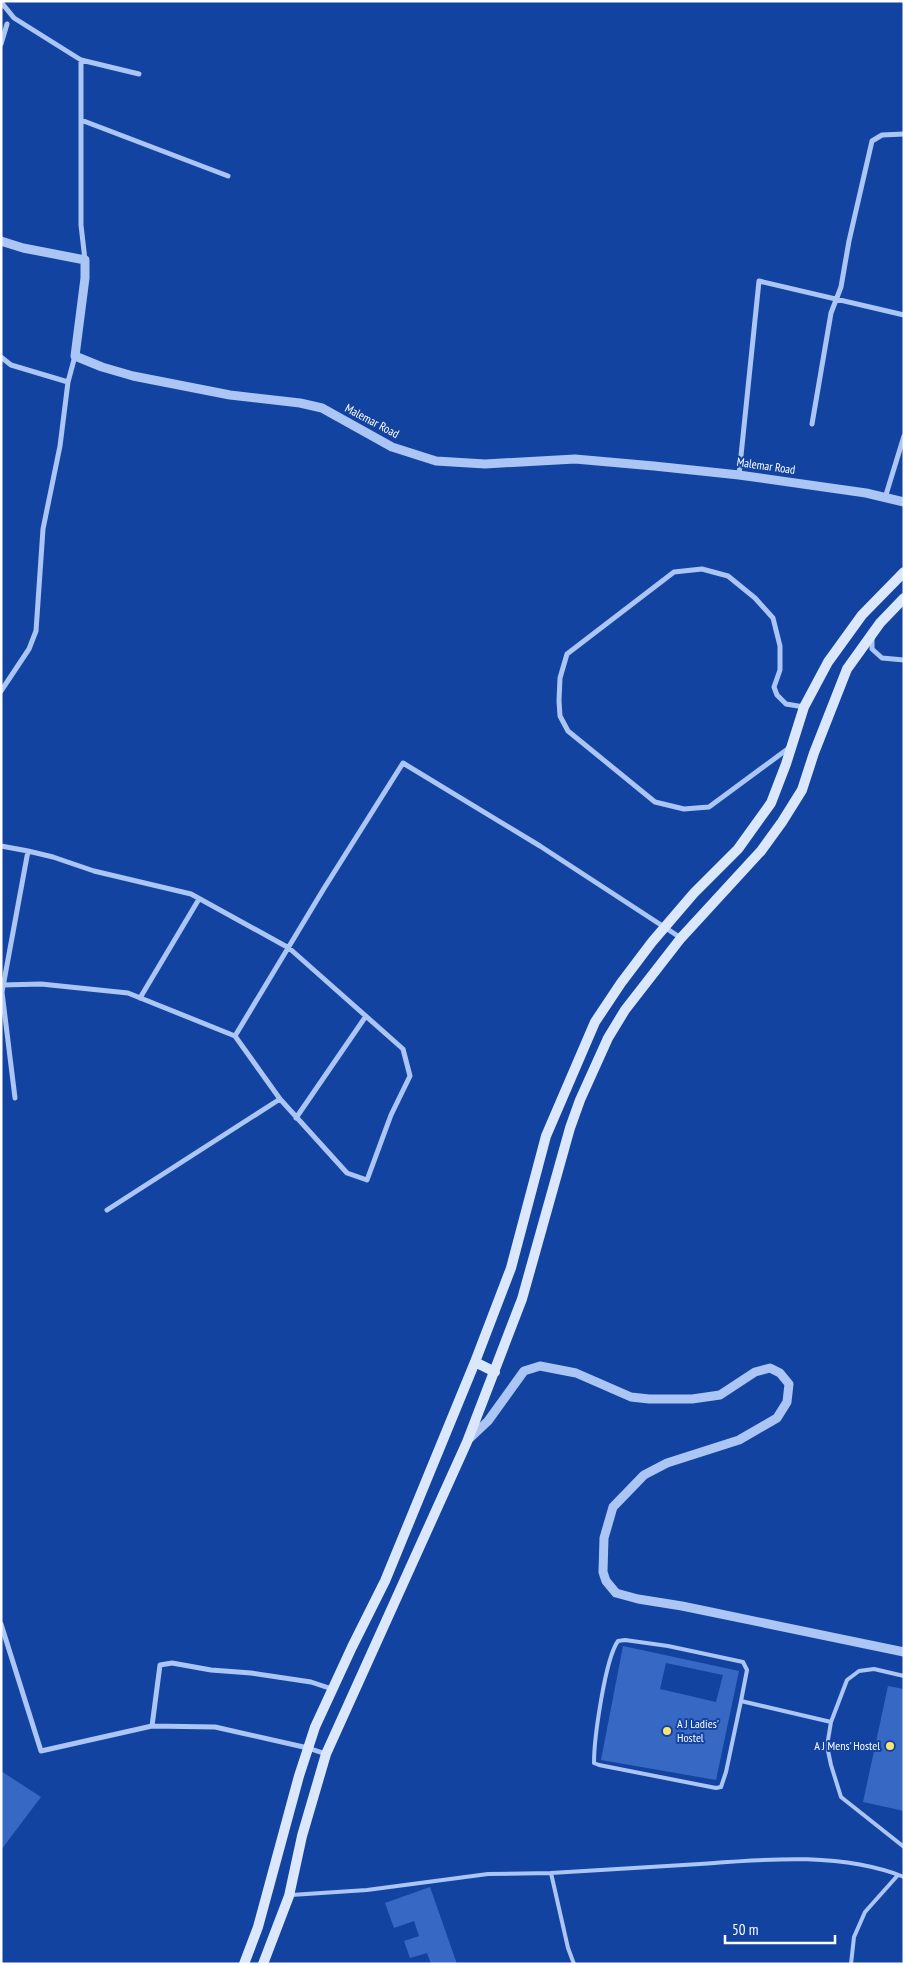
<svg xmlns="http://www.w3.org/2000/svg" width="905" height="1965" viewBox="0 0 905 1965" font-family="'PT Sans Narrow',sans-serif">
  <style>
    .building { fill: #3769c4; fill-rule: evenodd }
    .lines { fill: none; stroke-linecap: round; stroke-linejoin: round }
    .service { stroke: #abc5f4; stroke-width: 4 }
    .minor { stroke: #abc5f4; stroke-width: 5 }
    .tertiary { stroke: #abc5f4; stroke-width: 9 }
    .secondary { stroke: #dbe7fd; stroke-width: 10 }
    .poi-dot { fill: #ffe36e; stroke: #1343a0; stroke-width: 2 }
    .labels { text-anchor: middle; stroke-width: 4; stroke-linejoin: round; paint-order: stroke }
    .street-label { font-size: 12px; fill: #fff; stroke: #1343a0 }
    .poi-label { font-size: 12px; fill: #fff; stroke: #1343a0; text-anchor: start }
  </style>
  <rect width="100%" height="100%" fill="#1343a0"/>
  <path class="building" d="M623,1646L739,1671L716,1780L601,1760ZM666,1663L723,1675L716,1702L660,1689Z
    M888,1686L904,1689V1811L863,1802Z
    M1,1771L41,1797L1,1850Z
    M430,1887L457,1964H431L427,1953L410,1958L404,1941L419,1936L414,1921L394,1928L385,1903Z"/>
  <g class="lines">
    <path class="service" d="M904,1676L874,1669L859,1671L847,1680L831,1722L827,1746L831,1765L841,1797L904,1847
      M741,1701L726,1772L721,1787L716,1788L599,1765L594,1763C594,1739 605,1659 618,1641L625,1640L668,1646L743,1662L747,1670L741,1701L831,1722
      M291,1895L367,1890L488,1874L551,1873
      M574,1964L568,1948L551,1873C601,1870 650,1867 700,1864C766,1859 841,1852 904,1877
      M851,1964L854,1937L865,1912L898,1875"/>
    <path class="minor" d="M1,2L14,18L81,60L139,74
      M1,44L7,24
      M81,60V225L85,260
      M81,120L228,176
      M1,357L11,365L68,382
      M812,424L831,313L841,287L849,241L872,141L882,135L904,134
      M739,475L759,281L904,315
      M885,498L904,436
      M872,637V649L882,658L904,660
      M1,691L29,649L36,631L43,529L60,446L68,382L75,356
      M789,748L709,807L684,809L655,802L568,731L560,716L559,701L560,678L567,654L674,572L702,569L728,576L755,598L773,618L780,646V670L774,687L777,695L786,704L804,707
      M1,846L28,851
      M2,985L41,984L128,993L235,1036
      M140,998L199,899
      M15,1098L2,992L28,851L53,857L94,871L191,894L289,948L403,1049L410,1076L391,1115L367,1180L347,1173L280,1099
      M296,1118L366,1016
      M107,1210L280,1099L235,1036L323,890L403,763L540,846L681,938
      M1,1624L41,1751L152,1726L215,1727L308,1748L326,1754
      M152,1726L160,1665L172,1663L211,1670L251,1673L311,1682L332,1689"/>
    <path class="tertiary" d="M1,241L23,248L85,260V278L75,356L102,367L133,376L230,395L300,403L322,408L392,447L436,461L485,464L575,459L654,466L739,475L866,493L904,502
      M470,1438L488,1421L524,1371L540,1366L576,1373L631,1397L649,1399H692L720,1395L755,1372L770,1368L780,1373L789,1384L787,1402L777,1418L739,1440L667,1463L644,1475L613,1507L604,1538L603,1572L606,1581L616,1593L638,1599L682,1606L904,1652"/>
    <path class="secondary" d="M475,1362L495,1372
      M244,1964L258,1927L299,1776L315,1727L352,1647L385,1581L475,1362L511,1268L546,1136L595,1022L621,983L652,942L694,893L738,849L771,803L786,764L804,707L828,662L862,615L904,572
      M263,1964L289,1896L302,1836L326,1754L467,1442L522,1299L570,1128L580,1100L608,1038L625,1010L681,938L761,851L782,822L802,790L814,753L847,669L880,623L904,598"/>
  </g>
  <g class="poi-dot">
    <circle cx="667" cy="1731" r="5"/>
    <circle cx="890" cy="1746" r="5"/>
  </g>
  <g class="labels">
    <g class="street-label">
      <text transform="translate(372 421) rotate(28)" y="4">Malemar Road</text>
      <text transform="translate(766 466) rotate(8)" y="4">Malemar Road</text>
    </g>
    <g class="poi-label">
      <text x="677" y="1728">A J Ladies'<tspan x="677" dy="14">Hostel</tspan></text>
      <text x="880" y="1750" text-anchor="end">A J Mens' Hostel</text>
    </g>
  </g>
  <rect width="905" height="1965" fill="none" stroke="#ffffff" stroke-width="5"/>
  <path d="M725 1935v8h110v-8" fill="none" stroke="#ffffff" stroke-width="2.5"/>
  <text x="732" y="1935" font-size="15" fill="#ffffff" stroke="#1343a0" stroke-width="4" paint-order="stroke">50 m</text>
</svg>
